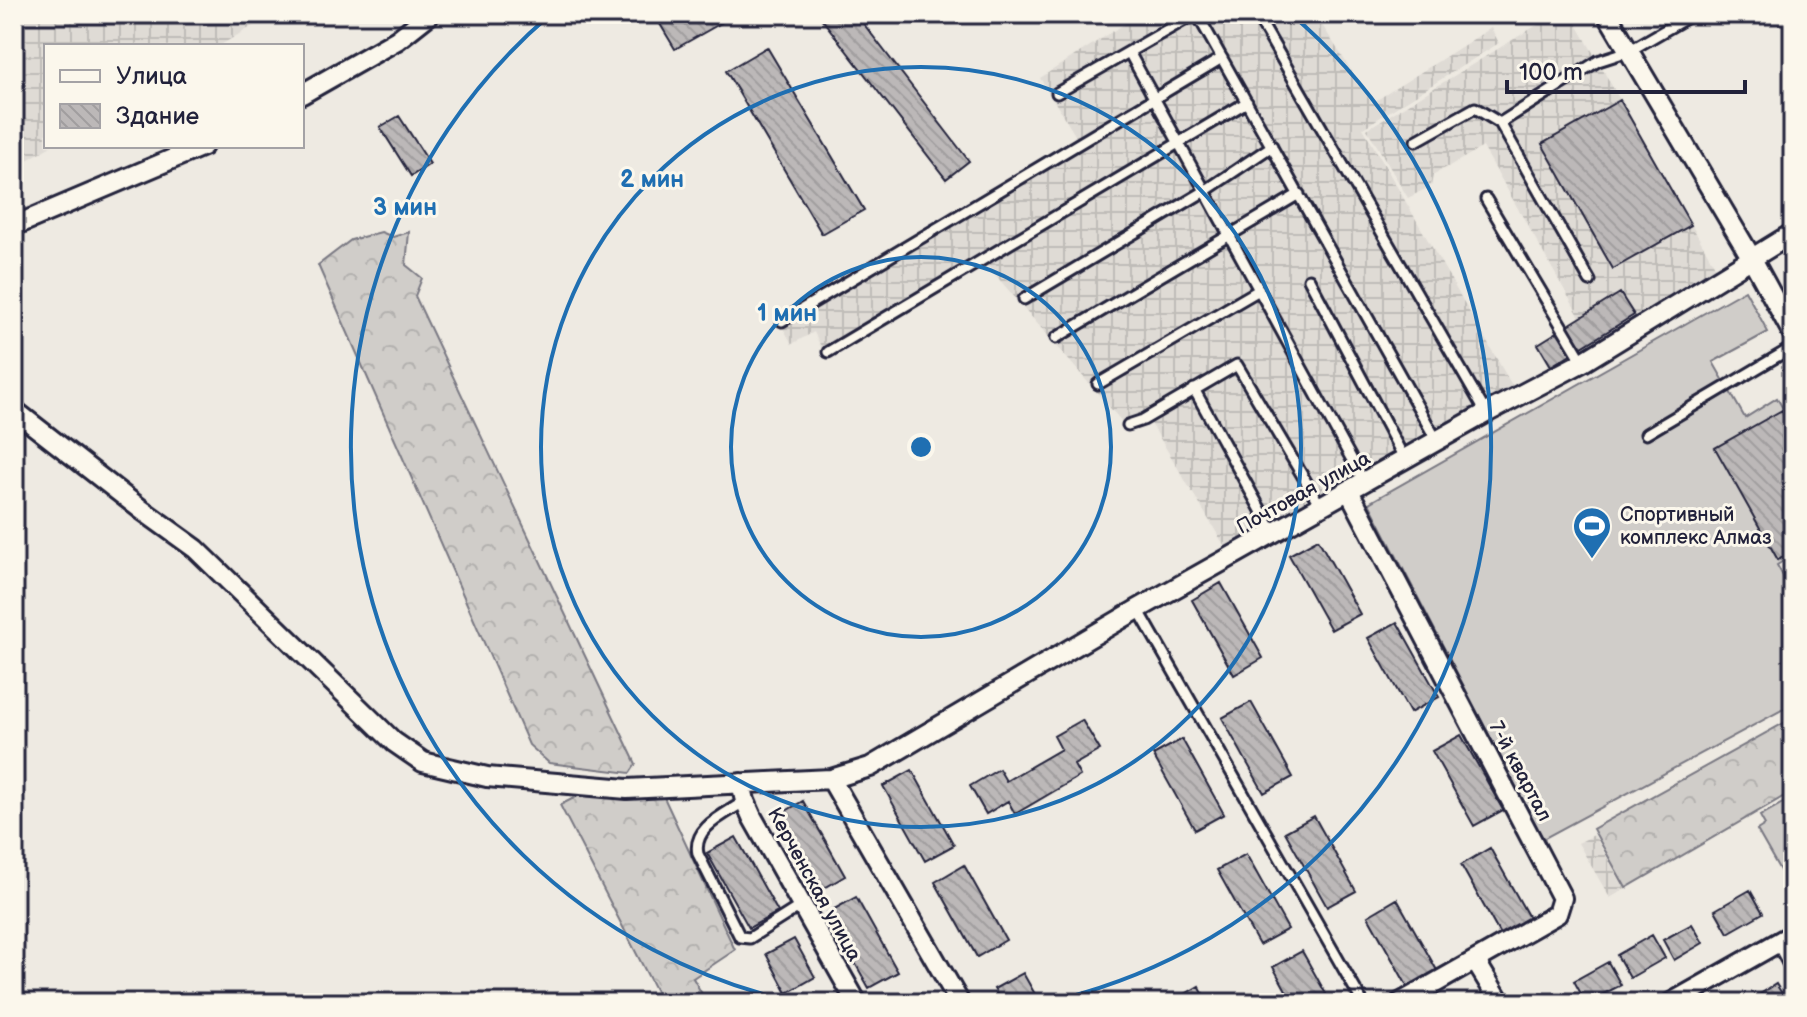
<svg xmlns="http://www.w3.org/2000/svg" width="1807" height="1017" viewBox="0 0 1807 1017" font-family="'Balsamiq Sans',sans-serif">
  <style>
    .industrial { fill: url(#industrial-grid) }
    .forest { fill: url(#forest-crowns); stroke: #797882; stroke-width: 2 }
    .garden { fill: #d0cdc9; stroke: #797882; stroke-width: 2 }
    .building { fill: url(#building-back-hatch); stroke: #22223b; stroke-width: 2 }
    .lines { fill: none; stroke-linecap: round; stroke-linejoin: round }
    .service-casing { stroke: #22223b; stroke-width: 15 }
    .minor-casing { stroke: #22223b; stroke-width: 24 }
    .service { stroke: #fbf7ec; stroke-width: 9 }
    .minor { stroke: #fbf7ec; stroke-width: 18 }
    .ring { fill: none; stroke: #1f6fb2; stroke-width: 4 }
    .labels { text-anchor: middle; stroke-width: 6; stroke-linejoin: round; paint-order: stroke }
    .street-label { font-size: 20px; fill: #22223b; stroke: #fbf7ec }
    .poi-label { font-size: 20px; fill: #22223b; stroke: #fbf7ec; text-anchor: start }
    .centre { fill: #1f6fb2; stroke: #fbf7ec; stroke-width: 4 }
    .ring-label { font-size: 24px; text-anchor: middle; font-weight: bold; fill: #1f6fb2; stroke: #fbf7ec; stroke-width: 6; stroke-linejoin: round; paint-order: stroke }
  </style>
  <defs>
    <pattern id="industrial-grid" width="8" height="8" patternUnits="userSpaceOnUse" patternTransform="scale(2)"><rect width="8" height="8" fill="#dfdbd5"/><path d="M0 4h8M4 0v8" fill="none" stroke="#bfbcb8"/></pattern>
    <pattern id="forest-crowns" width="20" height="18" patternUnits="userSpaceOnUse" patternTransform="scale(2)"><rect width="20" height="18" fill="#d0cdc9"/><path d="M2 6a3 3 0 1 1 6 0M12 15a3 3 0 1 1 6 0" fill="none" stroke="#b2b0ae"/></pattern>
    <pattern id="building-back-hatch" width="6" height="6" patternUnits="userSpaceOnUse" patternTransform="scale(2)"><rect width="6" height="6" fill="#bcb8b8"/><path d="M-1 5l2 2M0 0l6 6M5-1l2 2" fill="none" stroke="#a19e9f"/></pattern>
  </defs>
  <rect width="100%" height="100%" fill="#eeeae2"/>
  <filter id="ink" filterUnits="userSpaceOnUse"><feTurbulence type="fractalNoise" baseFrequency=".0125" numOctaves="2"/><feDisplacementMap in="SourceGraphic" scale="16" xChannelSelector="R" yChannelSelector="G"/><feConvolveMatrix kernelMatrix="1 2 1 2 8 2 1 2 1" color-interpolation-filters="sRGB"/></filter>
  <g filter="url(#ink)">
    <path class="industrial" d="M14,14H273L219,46H46V146H51L14,168Z
      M1140,14H1315L1372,103L1491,28L1499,43L1363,128L1513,387L1230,555L1146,415L1124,424L979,256L822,349L814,332L792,344L783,328L1083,148L1040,78Z
      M1555,14H1571L1716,268L1593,340L1483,147L1433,175L1431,186L1408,198L1367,129Z
      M1594,835L1625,889L1610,898L1578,843Z"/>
    <path class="forest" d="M381,232L393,237L409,232L406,265L422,278L415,296L636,764L630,773L549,763L529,745L318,265L351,240Z
      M1793,718V791L1626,888L1593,829Z
      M590,790L662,793L735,950L693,978L707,1003H662L560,805Z"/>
    <path class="garden" d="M1745,290L1768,332L1713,362L1745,418L1777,398L1793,426V555L1777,565L1793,594V704L1543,839L1369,503Z
      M1793,797V874L1785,879L1757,830L1765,825L1760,816Z"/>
    <path class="building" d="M654,14H737L675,49Z
      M818,14H856L969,161L946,179Z
      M767,47L864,210L822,234L726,71Z
      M1620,100L1691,225L1613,269L1542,144Z
      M399,116L430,164L411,176L380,127Z
      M1620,293L1634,315L1551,366L1538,344Z
      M1782,410L1793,430V551L1778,560L1715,448Z
      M1318,539L1360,614L1331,630L1289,555Z
      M1221,583L1263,658L1234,675L1192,600Z
      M1397,622L1439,697L1410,713L1368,638Z
      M1251,702L1293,777L1264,793L1222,718Z
      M1082,720L1100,750L1074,765L1080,776L1015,814L1008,801L986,814L970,786L999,769L1006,781L1061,749L1054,736Z
      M1461,735L1503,810L1474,826L1432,751Z
      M1182,739L1224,814L1195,830L1153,755Z
      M912,770L954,845L925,861L883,786Z
      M803,801L845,876L816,893L774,818Z
      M1314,816L1356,891L1327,907L1285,832Z
      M736,837L778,912L749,928L707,853Z
      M1490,848L1532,923L1503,940L1461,865Z
      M1246,854L1288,929L1259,945L1217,870Z
      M964,865L1006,940L977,957L935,882Z
      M1750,890L1763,913L1728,933L1715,910Z
      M856,897L898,972L869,988L827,913Z
      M1397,899L1439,974L1410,991L1368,916Z
      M1692,924L1703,943L1674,960L1663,940Z
      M1652,935L1665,958L1630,978L1617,955Z
      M794,939L815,977L787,993L766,954Z
      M1302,951L1331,1003H1293L1273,967Z
      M1608,962L1621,985L1586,1003L1574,981Z
      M1023,973L1040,1003H1002L994,989Z
      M1776,984L1788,1003H1761L1757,996Z
      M1199,986L1208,1003H1170Z"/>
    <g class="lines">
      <g class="service-casing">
        <path id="service" d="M1197,14L1437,441
          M1256,14L1486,413
          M1129,52L1364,482
          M1057,93L1195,14
          M1416,141L1475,108L1500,123
          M1486,199L1583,362
          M1309,279L1405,460
          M1590,281L1500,123L1598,61L1629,51L1693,14
          M1024,299L1205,191L1272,146
          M782,321L1222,58
          M1056,338L1299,194
          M828,352L1247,102
          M1098,384L1259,290
          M1194,389L1274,534
          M1128,425L1143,420L1237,365L1321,507
          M1646,434L1793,347
          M1138,609L1363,1003
          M745,801C726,814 692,827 698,854L740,937L750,938L802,905"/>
      </g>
      <g class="minor-casing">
        <path id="minor" d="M1607,14L1751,257L1793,334
          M302,94L397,40L430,14
          M14,226L203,146
          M14,410L142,510L196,549L394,742L423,762L487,777L627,789L831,779L870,767L1138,609L1486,413L1583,362L1793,233
          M1349,491L1562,898L1557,914L1400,1003
          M831,779L960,1003
          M741,783L745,801L752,817L857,1003
          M1781,941L1793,963
          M1476,962L1501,1003
          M1671,1003L1793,934"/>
      </g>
      <use href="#service" class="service"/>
      <use href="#minor" class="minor"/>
    </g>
  </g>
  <g class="ring">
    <circle cx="921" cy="447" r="190"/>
    <circle cx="921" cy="447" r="380"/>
    <path d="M798 1003A569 569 0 0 1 551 14M1291 14A569 569 0 0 1 1044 1003"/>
  </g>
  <defs>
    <g id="stadium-pin" transform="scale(2)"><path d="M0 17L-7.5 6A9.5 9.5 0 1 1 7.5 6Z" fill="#1f6fb2" stroke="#fbf7ec"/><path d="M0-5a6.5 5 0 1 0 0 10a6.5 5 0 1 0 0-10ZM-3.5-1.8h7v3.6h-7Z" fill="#fff"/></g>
  </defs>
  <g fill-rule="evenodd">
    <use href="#stadium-pin" x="1592" y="526"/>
  </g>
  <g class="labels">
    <g class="street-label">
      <text transform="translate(1303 492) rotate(-29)" y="7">Почтовая улица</text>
      <text transform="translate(1521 771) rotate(62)" y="7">7-й квартал</text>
      <text transform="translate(815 884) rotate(61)" y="7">Керченская улица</text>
    </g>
    <g class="poi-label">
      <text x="1620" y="521">Спортивный<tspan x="1620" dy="23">комплекс Алмаз</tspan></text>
    </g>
  </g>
  <circle cx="921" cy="447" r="12" class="centre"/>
  <g class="ring-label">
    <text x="652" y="187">2 мин</text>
    <text x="405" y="215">3 мин</text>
    <text x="787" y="321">1 мин</text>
  </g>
  <rect width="1807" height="1017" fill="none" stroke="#fbf7ec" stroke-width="48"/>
  <rect x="24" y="24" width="1759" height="969" fill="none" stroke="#22223b" stroke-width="3" filter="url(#ink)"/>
  <rect x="44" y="44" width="260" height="104" fill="#fbf7ec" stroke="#a4a2a5" stroke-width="2"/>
  <rect x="60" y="70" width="40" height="12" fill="#fbf7ec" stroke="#a4a2a5" stroke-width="2"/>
  <text x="116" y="84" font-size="24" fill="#22223b">Улица</text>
  <rect x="60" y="104" width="40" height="24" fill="url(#building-back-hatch)" stroke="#a4a2a5" stroke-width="2"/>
  <text x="116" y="124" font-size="24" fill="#22223b">Здание</text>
  <path d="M1507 80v12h238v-12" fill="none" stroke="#22223b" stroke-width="4"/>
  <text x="1519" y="80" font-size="24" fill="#22223b" stroke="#fbf7ec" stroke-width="6" paint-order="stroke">100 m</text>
</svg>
